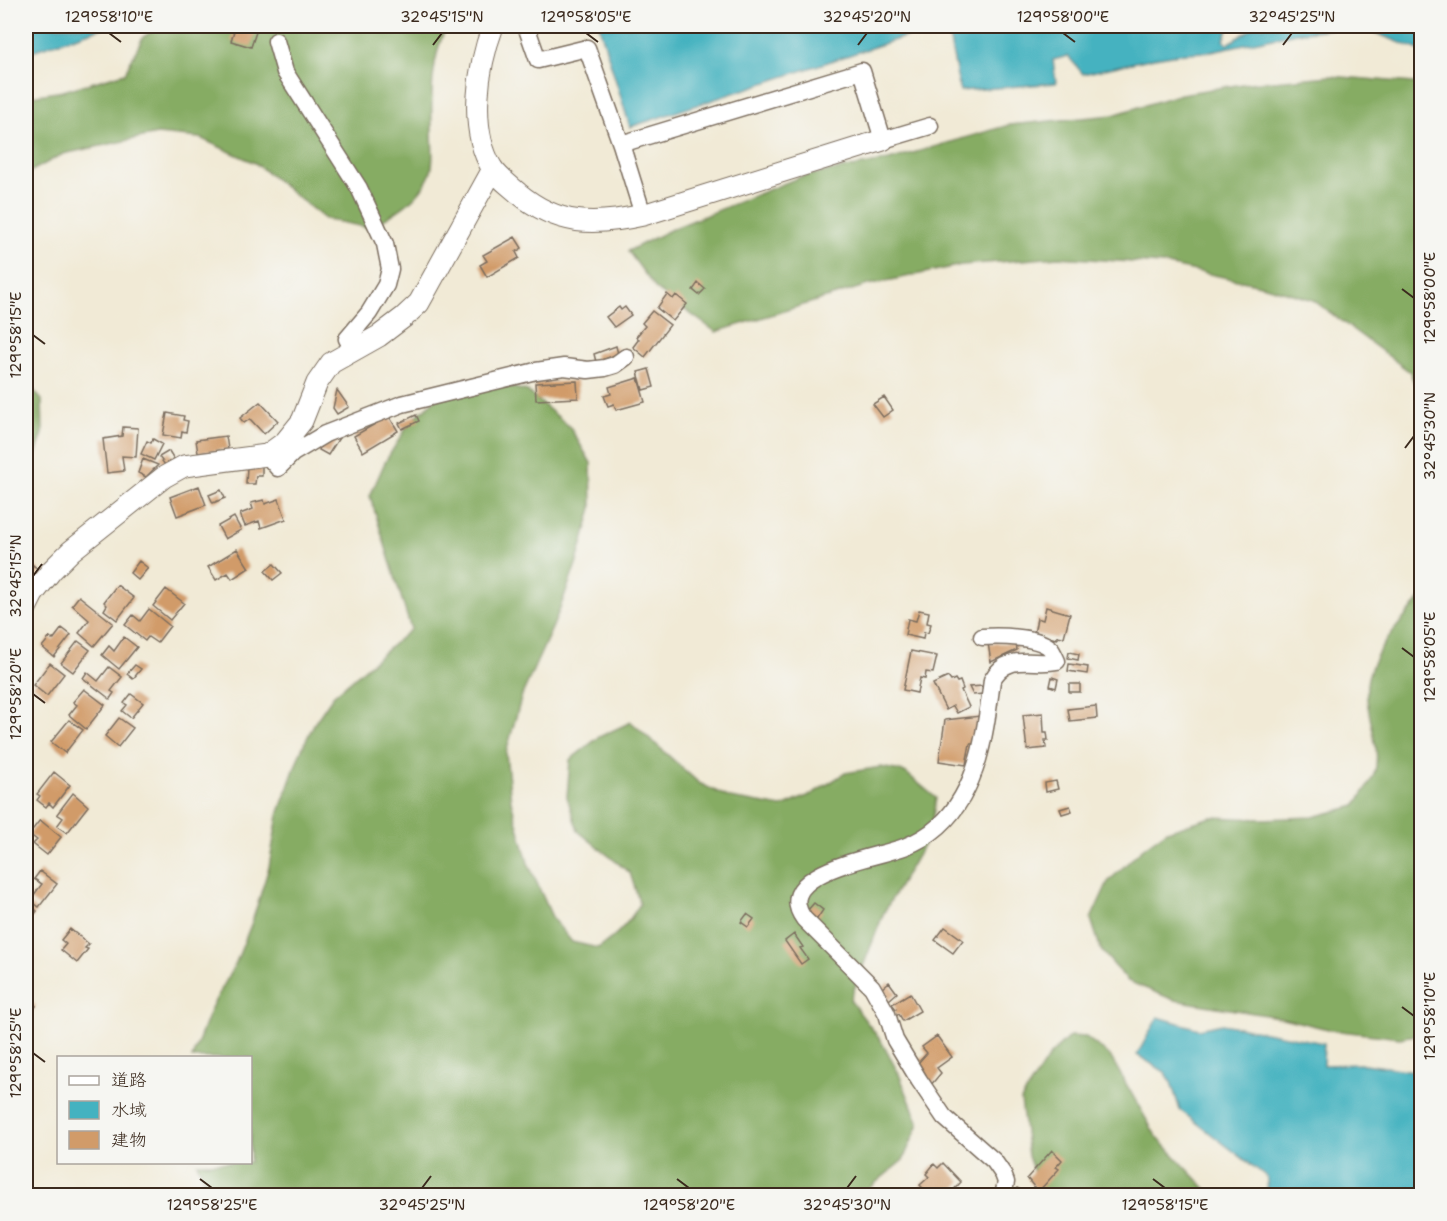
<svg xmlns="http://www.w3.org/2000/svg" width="1447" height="1221" viewBox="0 0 1447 1221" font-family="'Shantell Sans','Klee One',sans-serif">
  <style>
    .forest { fill: #86ac63; stroke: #606b40; stroke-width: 1.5 }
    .water { fill: #44b2c0; stroke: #406e6f; stroke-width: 1.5 }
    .building { fill: #d19b69 }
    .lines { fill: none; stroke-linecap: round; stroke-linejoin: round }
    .minor-casing { stroke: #7b6d5e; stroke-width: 19 }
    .tertiary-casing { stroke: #7b6d5e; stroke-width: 23 }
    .minor { stroke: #fff; stroke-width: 16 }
    .tertiary { stroke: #fff; stroke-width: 21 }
    .ticks { fill: none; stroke: #3b2a1e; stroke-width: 2 }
    .neatline { fill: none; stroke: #3b2a1e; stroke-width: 2 }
    .ticks-label { font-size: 15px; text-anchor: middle; fill: #3b2a1e }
  </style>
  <rect width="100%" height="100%" fill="#f6f6f2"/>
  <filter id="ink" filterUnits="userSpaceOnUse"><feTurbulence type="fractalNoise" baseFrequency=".0167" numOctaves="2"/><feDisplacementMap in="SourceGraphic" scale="12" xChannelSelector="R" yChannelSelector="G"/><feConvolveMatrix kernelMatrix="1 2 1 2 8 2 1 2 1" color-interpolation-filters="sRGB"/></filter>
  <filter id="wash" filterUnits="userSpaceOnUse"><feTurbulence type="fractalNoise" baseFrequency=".008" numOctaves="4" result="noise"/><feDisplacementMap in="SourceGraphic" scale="24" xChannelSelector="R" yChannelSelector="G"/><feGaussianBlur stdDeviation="1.35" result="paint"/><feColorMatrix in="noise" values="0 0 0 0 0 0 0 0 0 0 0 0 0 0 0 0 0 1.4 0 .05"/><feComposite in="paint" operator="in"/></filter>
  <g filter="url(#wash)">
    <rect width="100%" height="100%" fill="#f1ead6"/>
    <path class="forest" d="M161,26H447C431,56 431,97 432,131C432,144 435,165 429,177C417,202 393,214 370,228L325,219L255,163L200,138L157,134L63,154L26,174V97L63,91L125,73L143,37Z
      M1330,76L1414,83L1421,85V399L1410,372L1313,300L1265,286L1163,264L1058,257L962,265L868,285L716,332L656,289L628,251L672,229L800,177L889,160L1009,125L1113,115L1181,94L1249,83Z
      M484,381L527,391L570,427L591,463L592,508L577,562L554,624L522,695L506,753L511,801L528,863L553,919L572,942L598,948C617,936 629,923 640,904L630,873L578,831L567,797L570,760L599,737L631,722L699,783L730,798L782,807L812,794L845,773L881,767L905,772L936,798L930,834L884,912L850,1000L881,1041L899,1074L919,1124L903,1160L861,1195H211L197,1163L250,1162V1058H192L211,1008L235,965L252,922L269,867L278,815L300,753L314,724L333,696L411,629L370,496L385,462L410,422L444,392Z
      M26,382L42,400L43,434L26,481Z
      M1421,598V1034L1400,1038L1332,1030L1278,1017L1174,1000L1128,981L1101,950L1091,919L1108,882L1142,849L1167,831L1211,817L1261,819L1313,817L1355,806C1361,796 1370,785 1374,774C1384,747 1361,708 1368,678C1376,646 1401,623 1421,598Z
      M1070,1036L1086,1037L1110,1056L1156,1136L1212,1195H1042L1028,1156L1021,1100L1050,1055Z"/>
    <path class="water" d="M26,26H108L26,53Z
      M599,26H938L630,127Z
      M947,26H1229L1224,40L1228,44L1256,26H1421V51L1363,28H1338L1296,33L1207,52L1185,53L1154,58L1083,74L1068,56L1053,60L1056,83L960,91Z
      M1158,1017L1199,1029L1222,1024L1324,1043L1323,1065L1364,1064L1421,1072V1195H1267V1177L1180,1110L1171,1082L1165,1072L1137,1055Z"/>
    <g id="blocks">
      <path class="building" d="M232,26H251V27L257,29L251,47L231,41L234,31L230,30Z
        M515,237L522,248L516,252L519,258L487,277L480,265L487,261L483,255Z
        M698,283L705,289L699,295L693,290Z
        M667,294L673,299L676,295L687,304L673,321L657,308Z
        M619,307L621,310L625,307L631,315L614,327L606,317Z
        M652,311L670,325L645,357L633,347L639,339L636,337L645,326L642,323Z
        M616,346L618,354L596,362L594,354Z
        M649,369L654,387L643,390L638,372Z
        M638,378L645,402L616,410L614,404L608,406L604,396L611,394L609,387Z
        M577,381L578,398L536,400L535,383Z
        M337,390L349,407L337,414L333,408Z
        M884,397L893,410L883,417L873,404Z
        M260,402L278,421L264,434L250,419L244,423L240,418Z
        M167,413L184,416L183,420L188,421L186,432L182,431L181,438L163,435Z
        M416,415L419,421L402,429L399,423Z
        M389,416L398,431L363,452L354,436Z
        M123,427L138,428L136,457L122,456L124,471L107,473L103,439L122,436Z
        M335,435L339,438L328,455L319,450L323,442Z
        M226,436L228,449L198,453L196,440Z
        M153,439L162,444L154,460L141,454L147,441L151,443Z
        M169,451L174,459L165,465L159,457Z
        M143,459L158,465L146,477L138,473Z
        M247,466H262V476H256L255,484H246Z
        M199,486L206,505L177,516L170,497Z
        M221,490L225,498L213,503L209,495Z
        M279,499L286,519L261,528L259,521L245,526L240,514L253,509L251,503L264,500L265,504Z
        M234,517L241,530L225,539L218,526Z
        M237,549L249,568L232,579L228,573L216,580L208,567Z
        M139,561L148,568L138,580L130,573Z
        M274,564L282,573L273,580L265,571Z
        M33,565L40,571L32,583L26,578V576Z
        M117,585L134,598L117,620L104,610L107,605L104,602Z
        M166,589L184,603L170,620L153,606Z
        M79,596L113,623L94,646L79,633L89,620L72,605Z
        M1046,607L1070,614L1064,637L1057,636V639L1034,634L1037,618L1043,620Z
        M149,609L170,626L157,643L148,637L145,641L125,625L133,615L140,621Z
        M919,610L929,612L927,623L931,624L928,633L924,632L923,639L905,635L908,619L916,621Z
        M62,628L71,635L54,657L42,647L50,637L53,640Z
        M124,637L137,647L119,669L102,655L109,646L114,651Z
        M78,641L90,650L73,672L61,663Z
        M988,643H1016L1017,650L991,662Z
        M911,651L937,656L933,673L926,672L925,679L920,678L917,693L903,690Z
        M1069,652L1079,654L1078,660L1068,658Z
        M50,663L64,674L47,696L33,685Z
        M1069,664L1088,667L1087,674L1068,671Z
        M135,665L141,669L133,679L127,674Z
        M109,667L122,677L111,691L114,693L110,699L83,678L87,672L98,681Z
        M948,677L951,681L955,679L957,682L960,681L963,689L961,690L969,707L957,713L953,706L946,710L933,684Z
        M1052,677L1058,679L1056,688L1050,686Z
        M1069,684H1080V692H1069Z
        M983,686V694L973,695L969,687Z
        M84,689L105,705L86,729L69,715L77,705L73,702Z
        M131,694L143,703L131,718L122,711L127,705L124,703Z
        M1096,706L1097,718L1070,721L1068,709Z
        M1043,713L1044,732H1047L1048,740H1045L1046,748L1027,750L1023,715Z
        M980,716L974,744H970L966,765L939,761L945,720Z
        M119,718L133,728L118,747L105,736Z
        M69,720L83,730L65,753L51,742Z
        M26,761L31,763L26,782Z
        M54,772L70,785L53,807L49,803L46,807L37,800L40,796L37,794Z
        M1056,781L1058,789L1046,792L1045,783Z
        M73,793L88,806L67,833L57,826L63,818L57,814Z
        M1070,806L1072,811L1062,814L1060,809Z
        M40,820L61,837L47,855L33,844L37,840L29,834Z
        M40,871L57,884L39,907L30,900L42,884L34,879Z
        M814,903L823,910L817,919L807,911Z
        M32,906L37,911L31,919L26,914Z
        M747,914L754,919L748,927L741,922Z
        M945,927L963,940L953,953L935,940Z
        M70,929L89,944L85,948L88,949L77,963L61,950L66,944L61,940Z
        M794,934L803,947L800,948L808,959L801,964L785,941Z
        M889,982L897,993L889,1000L881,989Z
        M910,993L920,1011L903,1021L899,1014L896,1016L893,1011L896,1009L892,1004Z
        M26,998L36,1006L26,1020Z
        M937,1036L952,1057L937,1068L941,1073L930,1086L918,1063L927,1053L922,1047Z
        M1052,1150L1062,1160L1056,1167L1059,1169L1038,1192L1027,1178Z
        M943,1163L961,1182L948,1196H930L920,1185L929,1177L926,1174L934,1164L938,1168Z
        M1017,1188L1031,1196H1013Z"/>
    </g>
  </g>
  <g filter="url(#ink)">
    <use href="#blocks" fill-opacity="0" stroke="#7b6d5e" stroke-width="1.5"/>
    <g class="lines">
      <g class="minor-casing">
        <path id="minor" d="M526,26L538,60L587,48L621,144L643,215
          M276,41L285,72L359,188L385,244L390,269L386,285L369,313L347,339L353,350
          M621,144L862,71L883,140L930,126
          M267,455L278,468L293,453L325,434L402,404L536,371L564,367L588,370L605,368L615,365L626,357
          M982,637C999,636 1037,636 1050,648C1053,652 1055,657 1057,661C1033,666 1007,652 992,680C986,730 979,790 939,826C929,835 917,842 904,847C876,858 770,872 804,919L872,987L887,1014L895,1040L919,1080L944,1117L994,1161L1003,1174L1006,1182L1003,1196"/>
      </g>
      <g class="tertiary-casing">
        <path id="tertiary" d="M493,26C478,66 468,128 492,168C498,177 510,186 518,193C558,226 594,226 643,215L883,140
          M26,608L33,594L52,570L71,551L164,477L184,466L267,455L285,442L302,421L317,383L331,363L379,336L404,317L419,303L493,169"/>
      </g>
      <use href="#minor" class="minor"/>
      <use href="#tertiary" class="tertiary"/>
    </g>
  </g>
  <path class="ticks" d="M109,33L121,42M586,33L598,42M1063,33L1075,42M433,45L442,33M858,45L867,33M1283,45L1292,33M1402,289L1414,298M33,335L45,344M1405,448L1414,436M33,576L42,564M1402,648L1414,657M33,694L45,703M1402,1007L1414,1016M33,1053L45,1062M200,1179L212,1188M677,1179L689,1188M1153,1179L1165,1188M422,1188L431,1176M847,1188L856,1176"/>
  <rect width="1447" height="1221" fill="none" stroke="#f6f6f2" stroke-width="66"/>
  <rect x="57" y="1056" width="195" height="108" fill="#f6f6f2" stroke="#aba49d" stroke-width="1.5"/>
  <rect x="69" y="1076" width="30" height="9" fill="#ffffff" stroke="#aba49d" stroke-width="1.5"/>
  <text x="111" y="1086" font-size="18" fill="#3b2a1e">道路</text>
  <rect x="69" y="1101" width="30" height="18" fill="#44b2c0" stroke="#aba49d" stroke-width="1.5"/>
  <text x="111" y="1116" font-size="18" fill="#3b2a1e">水域</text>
  <rect x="69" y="1131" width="30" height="18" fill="#d19b69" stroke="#aba49d" stroke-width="1.5"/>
  <text x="111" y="1146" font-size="18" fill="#3b2a1e">建物</text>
  <rect x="33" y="33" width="1381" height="1155" class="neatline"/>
  <g class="ticks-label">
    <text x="109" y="22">129°58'10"E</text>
    <text x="442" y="22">32°45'15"N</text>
    <text x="586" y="22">129°58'05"E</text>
    <text x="867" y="22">32°45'20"N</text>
    <text x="1063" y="22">129°58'00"E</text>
    <text x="1292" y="22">32°45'25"N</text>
    <text transform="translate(1430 298) rotate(-90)" y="5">129°58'00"E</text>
    <text transform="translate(16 335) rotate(-90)" y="5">129°58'15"E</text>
    <text transform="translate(1430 436) rotate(-90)" y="5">32°45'30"N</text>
    <text transform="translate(16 576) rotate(-90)" y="5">32°45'15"N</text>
    <text transform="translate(1430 657) rotate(-90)" y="5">129°58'05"E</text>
    <text transform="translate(16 694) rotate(-90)" y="5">129°58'20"E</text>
    <text transform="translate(1430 1016) rotate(-90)" y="5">129°58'10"E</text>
    <text transform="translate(16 1053) rotate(-90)" y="5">129°58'25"E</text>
    <text x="212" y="1210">129°58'25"E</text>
    <text x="422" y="1210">32°45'25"N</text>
    <text x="689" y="1210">129°58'20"E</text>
    <text x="847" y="1210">32°45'30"N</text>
    <text x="1165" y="1210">129°58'15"E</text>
  </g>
</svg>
